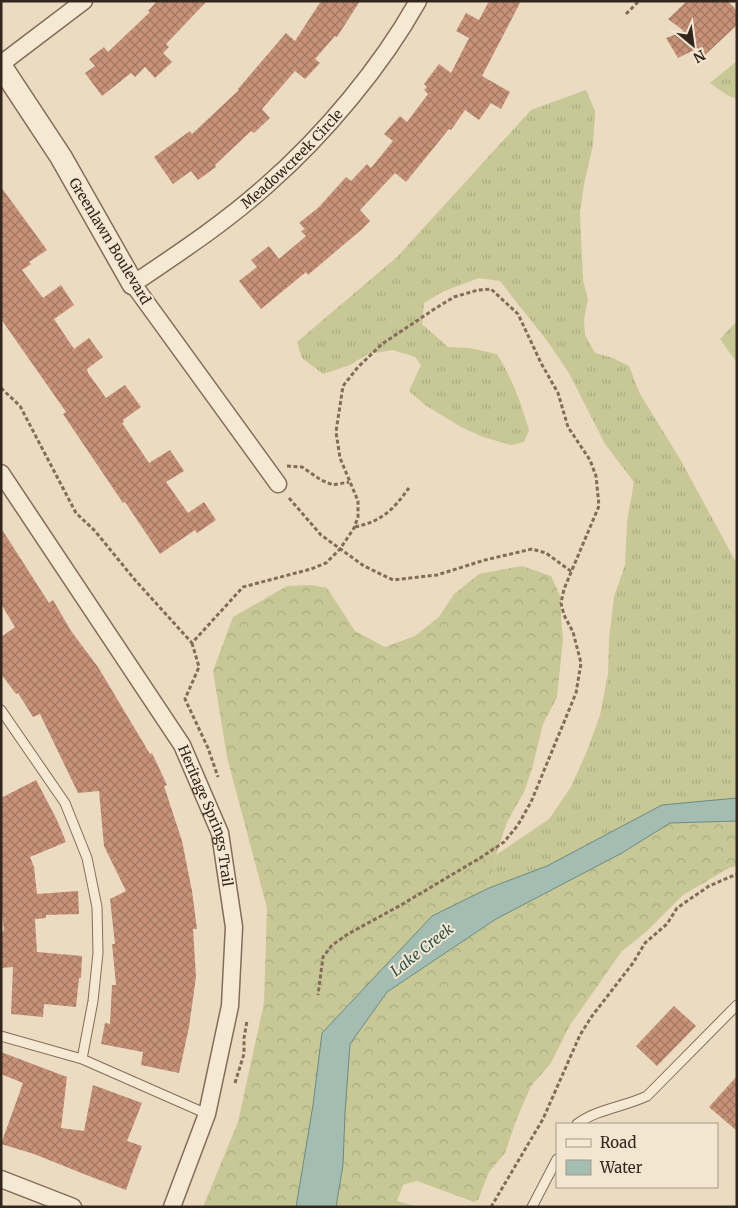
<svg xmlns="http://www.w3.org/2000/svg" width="738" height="1208" viewBox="0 0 738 1208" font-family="Merriweather,serif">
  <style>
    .grass { fill: url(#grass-tufts) }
    .forest { fill: url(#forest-crowns) }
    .water { fill: #a3bdb3; stroke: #6b8a80 }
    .building { fill: url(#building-cross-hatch) }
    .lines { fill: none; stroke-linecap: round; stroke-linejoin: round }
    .service-casing { stroke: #836c59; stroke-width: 11 }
    .minor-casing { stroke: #836c59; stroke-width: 19 }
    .tertiary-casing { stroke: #836c59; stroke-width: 24 }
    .path { stroke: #836c59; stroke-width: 3; stroke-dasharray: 4 2.5; stroke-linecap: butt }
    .service { stroke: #f6e9d3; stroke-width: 9 }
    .minor { stroke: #f6e9d3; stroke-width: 16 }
    .tertiary { stroke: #f6e9d3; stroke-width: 21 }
    .labels { text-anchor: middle; stroke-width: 4; stroke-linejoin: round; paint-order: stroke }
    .street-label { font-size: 14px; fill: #33261d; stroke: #f3e6d0 }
    .water-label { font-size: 15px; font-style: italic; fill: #2d534d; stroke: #f3e6d0 }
  </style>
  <defs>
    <pattern id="grass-tufts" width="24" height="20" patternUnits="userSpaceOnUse" patternTransform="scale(1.25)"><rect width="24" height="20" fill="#c7c896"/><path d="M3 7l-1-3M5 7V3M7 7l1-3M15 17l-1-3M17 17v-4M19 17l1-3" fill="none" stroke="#abac81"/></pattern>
    <pattern id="forest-crowns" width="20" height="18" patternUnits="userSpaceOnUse" patternTransform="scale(1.25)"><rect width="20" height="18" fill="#c7c896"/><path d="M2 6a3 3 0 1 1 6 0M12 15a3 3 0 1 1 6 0" fill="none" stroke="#abac81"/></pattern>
    <pattern id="building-cross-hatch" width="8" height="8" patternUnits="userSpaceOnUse" patternTransform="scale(1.25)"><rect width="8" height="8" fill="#c79278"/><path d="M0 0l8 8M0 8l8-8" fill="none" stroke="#a27762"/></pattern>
  </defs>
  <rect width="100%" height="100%" fill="#ebdbc1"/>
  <path class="grass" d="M737,61V99L727,95L710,83Z
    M586,90L595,111L593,145L584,184L580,213L583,280L588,299L584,320L585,335L595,353L613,358L629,366L640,394L680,459L737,564V798L662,805L547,866L489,888L496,855L549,819L571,787L587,751L600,715L608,674L609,639L614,597L625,565L627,522L634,482L605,444L569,373L548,342L500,281L479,278L442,292L424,303L422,324L448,347L469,348L497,354C512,378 521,403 529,430L524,442L511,445L483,437L461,427L425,405L409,391L421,365L415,357L393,350L368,354L350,365L323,374L302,358L297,342L397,257L531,110Z
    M737,321V363L720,339Z"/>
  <path class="forest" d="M522,566L551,576L561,598V619L563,639L557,697L543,724L532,769L524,792L507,822L496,855L489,888L432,916L322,1033L313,1105L296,1207H203L238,1122L264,1003L267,908L227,757L213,671L233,617L287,586L312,585L327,588L355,631L385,647L415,636L439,617L454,594L479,574Z
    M737,821V866L729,868L683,895L647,931L622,951L570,1025L551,1063L531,1086L517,1118L505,1153L489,1172L478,1200L474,1202L417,1181L403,1185L397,1201L418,1207H336L343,1165L345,1113L350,1044L387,992L496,919L622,853L670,823Z"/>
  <path class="water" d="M737,798V821L670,823L622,853L496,919L387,992L350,1044L345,1113L343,1165L336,1207H296L313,1105L322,1033L432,916L489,888L547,866L662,805Z"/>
  <path class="building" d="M157,1H207L166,44L169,47L163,53L172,62L155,78L145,67L135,77L131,73L102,96L85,73L95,66L89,59L104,47L108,52L150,12L148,11Z
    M321,1H360L337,37L335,36L315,59L320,63L305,79L295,71L262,109L270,118L254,133L251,131L215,165L216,167L198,180L191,171L173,184L154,157L190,131L192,134L239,90L238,89L286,33L295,41Z
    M489,1H521L482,76L510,92L501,109L491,103L479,120L465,110L451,130L449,129L406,182L395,173L360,210L370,221L361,230L308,275L306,272L261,309L239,281L257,267L251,260L269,246L279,259L306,236L301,231L305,229L299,223L318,208L346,177L351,181L367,164L371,168L393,141L384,134L400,116L407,122L428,94L424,90L427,87L424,84L439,64L451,73L469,38L456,31L466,13L479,20Z
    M687,1H728L737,11V25L705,55L698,48L678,58L666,38L684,31L668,19Z
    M1,187L47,250L29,262L31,264L22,270L43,298L61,285L74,305L54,319L74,349L89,338L103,357L87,369L88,373L106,398L125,385L141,407L123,420L124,422L122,423L149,463L170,450L184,471L166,482L188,513L204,502L216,520L197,533L195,530L160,554L125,502L123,503L63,414L66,412L1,319Z
    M1,528L49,603L53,600L71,631L98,667L150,754L152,753L167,785L164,786L182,841L192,891L197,929H193L196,977L189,1027L179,1073L141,1065L143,1052L101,1044L105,1023L110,1024L112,985H116L112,944H115L110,899L126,891L104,846L99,791L78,793L40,714L33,717L18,693L16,694L1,674V637L15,627L1,604Z
    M36,780L57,820L66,842L30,857L34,867L37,894L78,891L79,914L46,915V918L35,919L37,952L82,956L81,978H79L76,1007L44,1004L43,1017L11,1014L13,967L1,968V933L4,930L1,907V798Z
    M674,1006L696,1026L657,1066L636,1046Z
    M1,1052L67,1077L61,1128L84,1131L93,1085L142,1103L127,1141L142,1146L126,1190L94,1178L34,1154L1,1144L23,1083L1,1074Z
    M737,1076V1131L709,1107Z"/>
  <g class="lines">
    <g class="service-casing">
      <path id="service" d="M1,710L65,803L87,858L97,907L98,953L93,1001L82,1059
        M1,1036L82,1059L207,1114
        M577,1124C597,1109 624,1107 647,1096L737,1005
        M532,1207L557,1159"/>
    </g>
    <g class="minor-casing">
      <g id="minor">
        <path d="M1,64L84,1"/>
        <path id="s1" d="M1,473L182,745L220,833L234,927L230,1006L207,1114L172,1207"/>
        <path id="s2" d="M278,484L133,284C179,253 226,222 267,185C324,135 381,67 418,1"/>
        <path d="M1,1179L73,1207"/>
      </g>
    </g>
    <g class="tertiary-casing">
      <path id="tertiary" d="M1,66L61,157L133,284"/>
    </g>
    <path class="path" d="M626,14L639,1
      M1,388L20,406L76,513L95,531L135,580L192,643L243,587L311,569L326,563L340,549L354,528L358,517V501L340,458L336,432L343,386L358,367L382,344L436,308L454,297L478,290L491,289L518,314L541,363L558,393L568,427L590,460L596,476L599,506L564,589L561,603L564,615L573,632L581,663L576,693L531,802L518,825L504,842L480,858L401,905L348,934L332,945L323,957L318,995
      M287,466L302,467L321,480L333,485L349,482
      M289,498L321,535L364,566L393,580L437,575L485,560L532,549L546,553L572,572
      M355,527C382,521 393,510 409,488
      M192,643L199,667L185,699L208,748L218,777
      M235,1083L244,1054V1038L247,1021
      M491,1207L543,1119L580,1035L592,1016L633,963L645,943L667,924L677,908L709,886L737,874"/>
    <use href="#service" class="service"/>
    <use href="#minor" class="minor"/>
    <use href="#tertiary" class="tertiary"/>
  </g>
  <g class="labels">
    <g class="street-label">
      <text dy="5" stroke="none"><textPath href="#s2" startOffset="450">Meadowcreek Circle</textPath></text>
      <text transform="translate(110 241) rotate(59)" y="5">Greenlawn Boulevard</text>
      <text dy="5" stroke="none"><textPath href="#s1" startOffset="402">Heritage Springs Trail</textPath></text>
    </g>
    <g class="water-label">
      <text transform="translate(422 950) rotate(-38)" y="5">Lake Creek</text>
    </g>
  </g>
  <rect width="738" height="1208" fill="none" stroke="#33261d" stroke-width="5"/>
  <rect x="556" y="1123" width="162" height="65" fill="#f3e6d0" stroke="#a69988"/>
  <rect x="566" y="1139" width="25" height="8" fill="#f6e9d3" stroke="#a69988"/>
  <text x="600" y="1148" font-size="15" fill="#33261d">Road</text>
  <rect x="566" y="1160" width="25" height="15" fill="#a3bdb3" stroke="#a69988"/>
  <text x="600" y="1173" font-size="15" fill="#33261d">Water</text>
  <g transform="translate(693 45) rotate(151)" stroke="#f3e6d0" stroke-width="4" paint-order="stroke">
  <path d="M0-4L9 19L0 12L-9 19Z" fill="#33261d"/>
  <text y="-8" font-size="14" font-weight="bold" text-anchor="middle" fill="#33261d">N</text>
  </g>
</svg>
